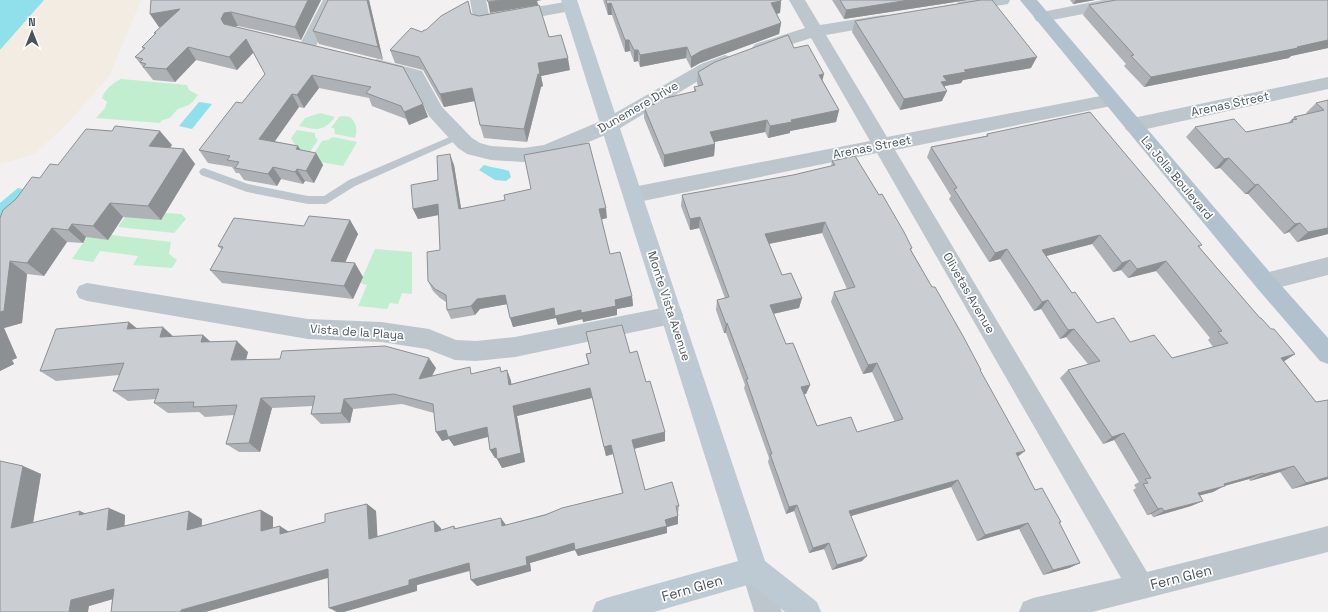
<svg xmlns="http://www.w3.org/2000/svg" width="1328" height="612" viewBox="0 0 1328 612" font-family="'Space Grotesk',sans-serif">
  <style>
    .green { fill: #c0eece }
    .sand { fill: #f3ece2 }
    .water { fill: #8fe0ea }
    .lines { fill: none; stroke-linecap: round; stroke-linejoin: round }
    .lane { fill: #bcc6cc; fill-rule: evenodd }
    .street { fill: #bcc6cc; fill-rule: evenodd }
    .secondary { fill: #becad3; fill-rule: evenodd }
    .primary { fill: #b1c2ce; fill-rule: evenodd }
    .wall { fill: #aeb1b5; fill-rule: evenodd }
    .shaded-wall { fill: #8d9093 }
    .building { fill: #caced2; stroke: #8d9093; fill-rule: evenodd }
    .labels { text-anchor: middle; stroke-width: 3.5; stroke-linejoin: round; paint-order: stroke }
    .street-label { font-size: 12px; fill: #48555d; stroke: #fff }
    .near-street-label { font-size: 14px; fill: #48555d; stroke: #fff }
  </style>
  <rect width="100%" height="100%" fill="#f2f0f0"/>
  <path class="green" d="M121,79L187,85L189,90L198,95C191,104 191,105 180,108C173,111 174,119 162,120L160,123L96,118L105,108L107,102L102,98C105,90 112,83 121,79Z
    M320,113L335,117C323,132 317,130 299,126L305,118Z
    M343,116L350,117C356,122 358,130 355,138L335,134L334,128H331L339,117Z
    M297,130L315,133V137L318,140L307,156L301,155L291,138Z
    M333,137L357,142L343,166L315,161L311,158L322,141L328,140Z
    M165,213L181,214L186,219L174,233L118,227L125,217Z
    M111,235L171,242L169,254L177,260L172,268L133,265L138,256L100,251L93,262L72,259L87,237L108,240Z
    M375,249L412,252V294L402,293L398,304L390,303L387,309L358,306L367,285L360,283Z"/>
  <path class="sand" d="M44,0H141L110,75L68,123L33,155L0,164V50Z"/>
  <path class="water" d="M0,0H44L0,50Z
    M199,102L212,104L192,129L179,126Z
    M484,165C492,168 501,168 509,171L511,177L506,181L495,180L479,170Z
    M18,188L27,190L0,223V203Z"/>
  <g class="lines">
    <path class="lane" d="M459,133L464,136L462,138L355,186L326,204H308L247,192L201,175L199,172L201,169L204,168L248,184L308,196H324L349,180Z"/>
    <path class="street" d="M323,0H339L313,52L307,54L301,52L298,48Z
      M470,0H486L489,15L571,1L577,2L579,6L577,10L571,11L482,27L476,26L474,22Z
      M789,0H805L820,25L883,15L889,16L891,20L889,24L826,35L887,137L1111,94L1117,96L1120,100L1117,104L1111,106L895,150L1147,572L1328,526V552L1092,612H1019L1023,602L1033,598L1121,578L877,153L633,203L626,200L623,195L626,190L633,187L870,141L811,38L761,54L755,52L752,48L755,44L805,28Z
      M969,0H1010L1008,4L1002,5L964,11L958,10L956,6L958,2Z
      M1103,0H1137L1135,4L1129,5L1042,22L1036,21L1034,17L1036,13L1042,12Z
      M725,55L731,57L734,61L731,65L713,72L617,130L558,155L538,161L524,162L491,160L467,154L458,148L429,116L409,79L371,69L368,65L371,61L377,59L422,71L442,107L472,138L480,143L491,146L524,148L544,145L603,120L701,64Z
      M1328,77V89L1133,132L1126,130L1124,125L1126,120L1133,118Z
      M1328,257V275L1265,291L1257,288L1254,282L1257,276L1265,273Z
      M87,283L308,319L381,322L429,329L456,340L476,341L515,337L672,306L680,308L683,315L680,322L672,324L515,357L476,361L455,360L427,349L381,342L308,339L87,301L79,298L76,292L79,286Z
      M754,557L764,560L782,612H754L741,570L744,560Z"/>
    <path class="secondary" d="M561,0H577L765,561L817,602L821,612H785L751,584L654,612H592L596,602L606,598L738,561Z"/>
    <path class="primary" d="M1020,0H1037L1273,276L1328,338V364L1320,361L1257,288Z"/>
  </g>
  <path class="wall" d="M151,0H321L301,40L238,26H233L403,67L428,117L409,125L406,119L372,106L369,98L319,88L304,108L299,107L274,141L298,146L300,150L316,153L323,165L314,183L305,181L303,184L281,179L277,186L244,180L239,173H236L232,167L208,163L199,150L242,103L265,74L253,52L237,70L196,60L175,82L153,80L135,57L143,49L142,47L155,34L154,33L160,27H159L150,14Z
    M369,0L383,60L319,44L313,31Z
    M603,0H781L780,13L777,14L781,23L779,34L700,63L691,68L686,58L640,67L638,61L634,62L630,51L625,52L612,15H608Z
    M832,0H968L844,19Z
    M1070,0H1095L1073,4Z
    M1328,0V48L1291,56L1289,58L1144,87L1124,66L1126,64L1083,15L1089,5Z
    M537,1L538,5L549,37L570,70L541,76L543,86L541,87L527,142L484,138L480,125L474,101L444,107L423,70L395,63L390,50L422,32L471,14L479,16L532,6Z
    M855,21L1031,68L963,80L961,83L945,86L942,101L900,110L852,32Z
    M794,48L823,81L839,110L836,122L790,131V133L768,138L765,132L714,142L715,144L714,156L664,167L644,118V107L653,104V101L694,92V87L698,86L697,83L698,72Z
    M1328,100V234L1297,242L1289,232L1284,234L1248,194H1245L1220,168L1215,169L1186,137L1195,127L1246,132L1288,123L1294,117L1307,114L1306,113L1316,103Z
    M987,134L1202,245L1199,247L1260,318L1295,354L1284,361L1316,402L1328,400V479L1292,489L1280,472L1250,481L1249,479L1224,486L1213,492L1200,495L1203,501L1191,506L1153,517L1151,514L1147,515L1133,490L1136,488L1134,485L1139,482L1114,440L1103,444L1060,378L1068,370L1088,364L1066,337L1060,339L1041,309L1034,311L1000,259L989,262L949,199L951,196L927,157L931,147L986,136ZM1092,244L1113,272L1121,270L1128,278L1156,271L1210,338L1208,340L1213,347L1172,358L1130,342L1097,323L1072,293L1046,256Z
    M172,145L170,148L184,149L195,164L161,220L123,217L108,240L86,237L83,243L67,242L44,276L27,274L22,323L4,328L17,358L12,360L14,364L0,371V218L16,199L40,178Z
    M832,161L879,195L912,248L911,250L932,287L981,370L980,371L1018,457L1035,490L1061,522L1059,523L1080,563L1069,568L1043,575L1019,529L977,541L951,487L851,516L862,561L832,570L824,549L809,553L794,511L786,514L768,462L769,458L744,388L745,385L726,333H724L716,310L717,300L725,298L699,228L690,230L681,206L682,195L793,175L831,166ZM822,233L847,289L834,292L831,302L863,374L872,372L895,422L857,432L817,426L804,394H806L810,385L786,344L773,314L799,308L802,298L782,275L769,244Z
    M454,165L461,209L607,218L601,219L610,254L632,296L633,306L617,309V315L583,322V319L558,325L556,318L513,327L507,304L480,309L475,315L451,319L447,310L446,302L440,298L433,291L428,281L440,250L439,215L418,219L413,209L438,180Z
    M350,220L358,234L345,262L363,277L353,299L222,283L210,270L222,250L218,246L304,226Z
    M137,329L174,337L203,335L211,342L248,352L246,360L436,368L432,376L502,372L507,370L511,381V384L588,364L586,354L591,353L586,332L630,353L646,382L665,441L634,449L645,490L679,506L678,513V524L667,527V533L578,556L575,550L530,563L531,571L477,586L470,571L417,585V591L328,578L205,612H111L112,599L89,606L0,612L23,466L41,474L33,523L85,514L125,515L124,526L202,519V526L261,510L273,517V528L289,532L325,522L367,504L376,511L377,536L441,528V530L454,526L456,529L506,525L622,493L613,454L606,456L592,398L517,416L525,462L502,468L497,458H495L490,450L488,437L454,446L449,439L442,441L434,413L402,404L353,409L350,423L321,424L311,414L313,406L272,408L260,452H239L226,444L234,415L205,417L199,412L168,413L154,403L156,399L128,401L113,391L119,375L56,381L40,371Z"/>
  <path class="shaded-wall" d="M308,0H321L301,40L295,27Z
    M367,0H369L383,60L378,47Z
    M502,0H542L537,1L538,5L490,13L488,2Z
    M909,0H968L844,19L846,10Z
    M1076,0H1095L1073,4Z
    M781,1L780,13L769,15L771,3Z
    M611,3L612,15H608L607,4Z
    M180,9L188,22L159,27L150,14Z
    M231,12L238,26L232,27L229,33L221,19L224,13Z
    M781,23L779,34L700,63L691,68V57L701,51Z
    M246,39L254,52L237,70L229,57Z
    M625,40H629L630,51L625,52Z
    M1328,40V48L1291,56L1289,58L1144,87L1151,77Z
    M188,47L196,60L175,82L166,69Z
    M687,47L686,58L640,67V55Z
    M634,50H638V61L634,62Z
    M1037,57L1031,68L963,80L961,83L945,86L942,92L947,91L942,101L900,110L904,99L943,76L964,70Z
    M568,58L570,70L541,76L543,86L541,87L527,142L524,129L538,63Z
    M824,74L821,86L819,75Z
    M312,75L319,88L304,108L297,95Z
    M472,88L475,101L444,107L440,94Z
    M292,94L299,107L268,151L259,139Z
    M423,104L428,117L409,125L404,112Z
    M839,110L836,122L790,131V133L768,138L770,126L791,120Z
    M767,120L765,132L709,143L710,132Z
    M160,131L172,145L161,160L149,146Z
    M715,144L714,156L664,167V155Z
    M298,146L306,158L296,149Z
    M184,149L195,164L161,220L148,206Z
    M316,153L323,165L314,183L306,171Z
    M450,154L454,165L463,220L459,209Z
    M1229,158L1220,168L1215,169L1224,159Z
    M273,167L281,179L277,186L268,174Z
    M297,169L305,181L303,184L295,172Z
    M1258,184L1248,194H1245L1255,185Z
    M110,203L123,217L108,240L93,226Z
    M438,204L443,214L418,219L413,209Z
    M606,208L607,218L600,220L599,209Z
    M700,217L699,228L690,230V219Z
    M350,220L358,234L340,274L331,261Z
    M825,222L822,233L763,245L765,234Z
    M1300,223L1289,232L1284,234L1295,224Z
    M72,224L86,237L83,243L68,230Z
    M52,228L67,242L44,276L27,263Z
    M1328,228V234L1297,242L1308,232Z
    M1100,235L1092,244L1035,259L1042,250Z
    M1007,249L1000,259L989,262L995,253Z
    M1130,260L1121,270L1113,272L1122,263Z
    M10,261L27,274L22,323L4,328L17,358L12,360L14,364L0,371V312Z
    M1166,261L1156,271L1128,278L1137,269Z
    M355,263L363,277L353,299L344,286Z
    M505,295L508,304L480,309L475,315L471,306L477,299Z
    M632,296L633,306L617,309V315L583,322L581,313L615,300Z
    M802,298L799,308L768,315L770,305Z
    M1048,300L1041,309L1034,311L1042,302Z
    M554,308L581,310L583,319L558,325L556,318L513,327L510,318Z
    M129,322L143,333L127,329Z
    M727,323L726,333H724L726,324Z
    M163,327L176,339L160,337Z
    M1074,329L1066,337L1060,339L1068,330Z
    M203,335L215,346L201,342Z
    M237,341L248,352L243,371L231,360Z
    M1295,354L1283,362L1281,358Z
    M429,358L436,368L425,389L419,379Z
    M877,363L872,372L863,374L868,365Z
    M507,370L511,381L513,395L509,385Z
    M810,385L806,394L798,395L801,387Z
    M590,388L592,398L517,416L525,462L502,468L497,459L513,406Z
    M261,398L272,408L260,452L249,443Z
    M344,399L353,409L350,423L341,413Z
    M487,427L491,436L454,446L449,439L442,441L436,432L446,430Z
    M665,432V441L633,449L632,440Z
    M1124,433L1114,440L1103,444L1112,437Z
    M611,445L613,454L606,456L604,447Z
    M496,448L501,457L495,458L490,450Z
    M1025,451L1016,458V453Z
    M23,466L41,474L31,535L11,528Z
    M1294,466L1280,472L1250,481L1264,474Z
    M1263,473L1249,479L1224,486L1213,492L1187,499L1198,493L1224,484Z
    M1328,477V479L1292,489L1306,483Z
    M958,480L951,487L844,518L849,511Z
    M1203,501L1191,506L1153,517L1164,511Z
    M367,504L376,511L378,545L369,539Z
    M797,505L794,511L786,514L789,507Z
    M109,508L125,515L124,537L107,530Z
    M1162,508L1151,514L1147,515L1158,509Z
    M261,510L273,517V538L261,531Z
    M80,511L97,519L79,515Z
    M189,511L202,519L201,537L187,530Z
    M678,516V524L667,527V533L578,556L575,550L530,563L531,571L477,586L471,580L526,557L574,543Z
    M501,518L506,525L502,526Z
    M434,521L441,528L442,538L435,532Z
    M1028,523L1019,529L977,541L985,535Z
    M280,526L291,533L280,534Z
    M829,543L824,549L809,553L813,548Z
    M867,556L862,561L832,570L837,565Z
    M469,563L475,569L417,585V591L344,612H337L329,608L409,580Z
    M1080,563L1069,568L1043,575L1053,570Z
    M328,569L338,575L205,612H181V610Z
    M114,589L131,594L89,606L88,612H69L71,600Z"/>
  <path class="building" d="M151,0H308L295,27L231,12L224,13L221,19L224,24L403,67L423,104L404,112L401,106L366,93L371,87L312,75L297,95L292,94L259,139L298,146L296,149L316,153L306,171L297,169L295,172L273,167L268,174L235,168L239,162L227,160L230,156L199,150L236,102L242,103L265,74L246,39L229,57L188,47L166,69L143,67L146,64L140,62L143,59L135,57L145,48L142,47L156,33H154L180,9L150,14Z
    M328,0H367L378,47L313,31Z
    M487,0H502L488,2Z
    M606,0H781V1L771,3L781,23L701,51L691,57L687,47L640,55L638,50H634L629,40H625L611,3L607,4Z
    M840,0H909L846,10Z
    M981,0H992L1037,57L964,70L966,72L943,76L947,81L941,82L947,91L904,99L855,21Z
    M1116,0H1328V40L1297,47L1298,48L1151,77L1131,56L1134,55L1089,5Z
    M468,1L471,14L479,16L539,5L549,37L561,35L568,58L538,63L540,74H538L524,129L480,125L472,88L440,94L419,57L390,50L411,28L422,32L424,30H426L441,16Z
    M788,35L794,48L808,45L824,74L819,75L839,110L791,120L792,122L770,126L767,120L710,132L715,144L664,155L644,107L655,104L653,101L696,91L694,87L703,85L698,72L715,62Z
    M1328,100V228L1308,232L1300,223L1295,224L1258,184L1255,185L1229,158L1224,159L1195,127L1234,119L1246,132L1293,122L1292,120L1297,119L1294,117L1324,110L1316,103Z
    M1090,112L1202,245L1198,246L1260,318H1261L1271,329H1274L1295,354L1281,358L1316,402L1328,400V477L1306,483L1294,466L1264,474L1263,473L1224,484L1225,486L1198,493L1203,501L1164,511L1162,508L1158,509L1143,484L1148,483L1145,479L1151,478L1124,433L1112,437L1068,370L1100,361L1074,329L1068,330L1048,300L1042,302L1007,249L995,253L954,189L957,188L931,147L988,136L987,134ZM1100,235L1122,263L1130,260L1137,269L1166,261L1222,331L1218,332L1228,343L1172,358L1154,335L1130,342L1114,318L1097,323L1075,292L1072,293L1042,250Z
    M115,126L160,131L149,146L184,149L148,206L110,203L93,226L72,224L68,230L52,228L27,263L10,261L4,311L0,312V218L3,210L16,199L32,177L40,178L50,164L58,165L86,129L112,131Z
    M589,143L606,208L599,209L610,254L620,252L632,296L615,300L616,306L581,313V310L555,316L554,308L510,318L505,295L477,299L471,306L447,310L446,295L435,289L428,281L427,252L440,250L438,204L413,209L411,185L438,180L437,156L450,154L459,209L505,200L504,195L531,189L524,155Z
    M855,156L879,195L882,194L904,232L912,248L910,249L932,287H935L963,336L981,370H980L1025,451L1016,453L1035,490L1042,488L1061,522H1059L1080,563L1053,570L1028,523L985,535L958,480L849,511L867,556L837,565L829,543L813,548L797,505L789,507L770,454H772L746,379H748L727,323L726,324L717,300L729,297L700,217L690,219L682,195L793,175L835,165L832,161ZM825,222L855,287L834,292L868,365L877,363L903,419L857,432L851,417L817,426L801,387L810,385L793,343L786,344L770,305L802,298L791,273L782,275L765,234Z
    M309,216L350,220L331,261L355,263L344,286L210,270L223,247L218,246L234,218L304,226Z
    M129,322L127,329L163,327L160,337L203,335L201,342L237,341L231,360L280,359L282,351L385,346L429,358L419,379L470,367L471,374L500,367L501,372L507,370L509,385L589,364L586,354L591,353L586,332L622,325L630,353L637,351L646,382L650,381L665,432L632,440L645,490L672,482L679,506H676L678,516L665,520L667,526L575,550L574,543L526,557L527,565L471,580L469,563L409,580V585L329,608L328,569L181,610V612H111L114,589L71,600L69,612H0V461L23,466L11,528L80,511L79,515L109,508L107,530L189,511L187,530L261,510V531L280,526V534L325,522V514L367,504L369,539L434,521L435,532L454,526V529L501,518L502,526L545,515L562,508L623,493L611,445L604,447L590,388L513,406L521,453L497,459L496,448L490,450L487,427L448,437L446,430L436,432L433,404L394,394L344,399L341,413L311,414L315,396L261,398L249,443L226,444L237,405L193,407L194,402L154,403L159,389L113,391L124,363L40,371L56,329Z"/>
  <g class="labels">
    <g class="street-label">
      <text transform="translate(1230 104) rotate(-12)" y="4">Arenas Street</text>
      <text transform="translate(638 107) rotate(-30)" y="4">Dunemere Drive</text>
      <text transform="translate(872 147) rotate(-11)" y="4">Arenas Street</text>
      <text transform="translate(1177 178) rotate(50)" y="4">La Jolla Boulevard</text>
      <text transform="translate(969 293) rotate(60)" y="4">Olivetas Avenue</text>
      <text transform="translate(669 306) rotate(72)" y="4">Monte Vista Avenue</text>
      <text transform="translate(357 332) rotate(4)" y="4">Vista de la Playa</text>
    </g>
    <g class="near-street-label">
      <text transform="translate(1181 577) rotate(-14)" y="5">Fern Glen</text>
      <text transform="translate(692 588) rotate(-16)" y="5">Fern Glen</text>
    </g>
  </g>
  <g transform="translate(32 32)" stroke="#ffffff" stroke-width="3" paint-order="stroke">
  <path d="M0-3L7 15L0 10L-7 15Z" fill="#48555d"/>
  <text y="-6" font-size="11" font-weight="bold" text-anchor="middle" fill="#48555d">N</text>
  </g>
</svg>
